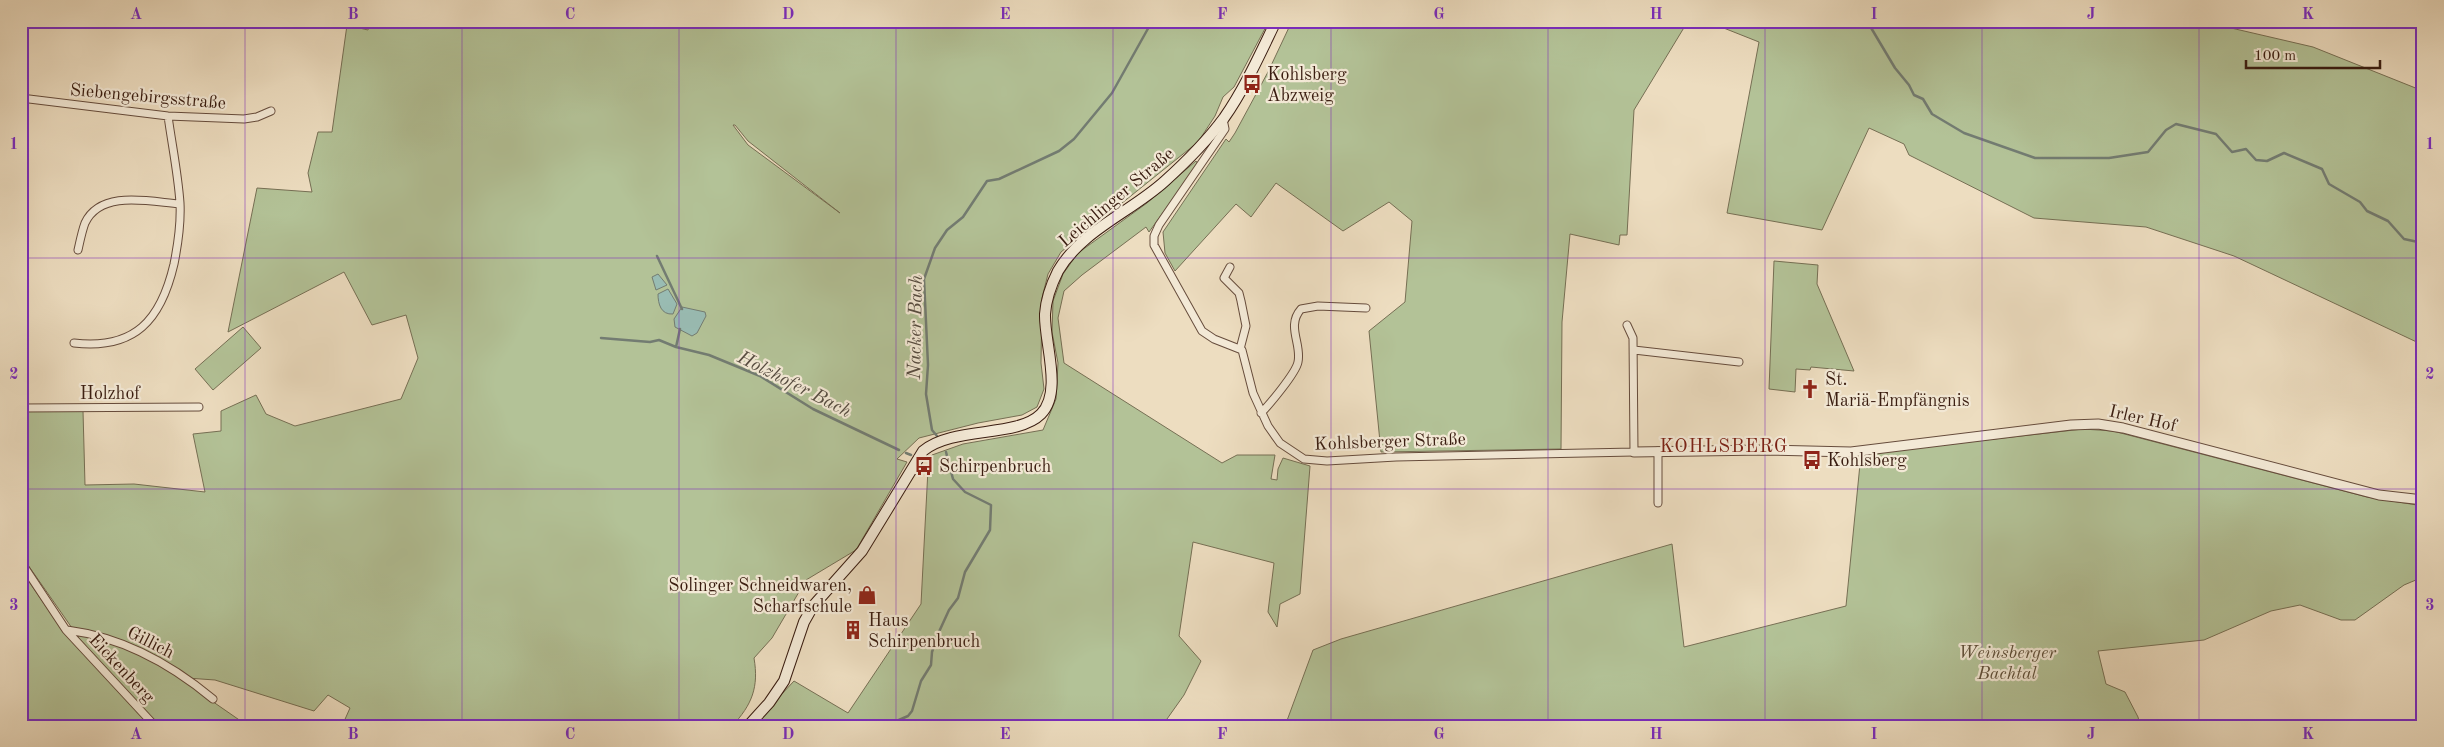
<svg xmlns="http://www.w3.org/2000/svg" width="2444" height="747" viewBox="0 0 2444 747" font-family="'Old Standard TT',serif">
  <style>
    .green { fill: #b3c297; stroke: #766f54; fill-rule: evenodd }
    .water { fill: #99bcb3; stroke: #737c72 }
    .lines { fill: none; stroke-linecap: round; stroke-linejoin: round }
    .stream { stroke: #737c72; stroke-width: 2.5 }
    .minor-casing { stroke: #664c3c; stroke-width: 9 }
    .tertiary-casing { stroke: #664c3c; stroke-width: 11 }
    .secondary-casing { stroke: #391c10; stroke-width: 12 }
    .minor { stroke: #f3e9d6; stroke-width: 7 }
    .tertiary { stroke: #f3e9d6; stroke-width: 9 }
    .secondary { stroke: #f3e9d6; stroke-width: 10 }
    .grid { fill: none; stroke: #7b2cbf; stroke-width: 1; stroke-opacity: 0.55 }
    .labels { text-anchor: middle; stroke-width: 4.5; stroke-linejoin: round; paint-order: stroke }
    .poi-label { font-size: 18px; fill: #391c10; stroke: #f3e9d6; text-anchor: start }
    .street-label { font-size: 18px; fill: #391c10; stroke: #f3e9d6 }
    .park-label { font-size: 18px; font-style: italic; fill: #5e4e38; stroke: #f3e9d6 }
    .water-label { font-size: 19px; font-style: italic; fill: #564c41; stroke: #f3e9d6 }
    .neighbourhood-label { font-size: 19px; letter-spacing: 1px; fill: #7a1f14; stroke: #f3e9d6 }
    .neatline { fill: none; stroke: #7b2cbf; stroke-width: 2 }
    .grid-label { font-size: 16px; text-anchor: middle; font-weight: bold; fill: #7b2cbf }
  </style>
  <rect width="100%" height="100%" fill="#edddc0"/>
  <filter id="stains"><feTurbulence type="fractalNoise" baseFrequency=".004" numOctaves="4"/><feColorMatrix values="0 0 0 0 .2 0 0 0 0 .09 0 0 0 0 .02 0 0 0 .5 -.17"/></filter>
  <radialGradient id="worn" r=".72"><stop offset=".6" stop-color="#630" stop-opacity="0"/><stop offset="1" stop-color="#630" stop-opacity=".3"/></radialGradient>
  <path class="green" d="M370,21H532L537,23L538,21H1269L1234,87L1223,97L1215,116L1198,142L1061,252L1048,274L1042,298L1041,363L1044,389L1037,407L1022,415L978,423L919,438L897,459L907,462L856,550L806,580L772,638L754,658C759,687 752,705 732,726H342L350,708L328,695L314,711L215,680L187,678L209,699L248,726H159L76,635L123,641L106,635L72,628L21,555V519L25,517L21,473V411H83L85,485L134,484L205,492L193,434L221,431V411L256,395L266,414L295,426L401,399L418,358L406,315L372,325L344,272L228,332L257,188L312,192L308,173L318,132H332L347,25L368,30ZM733,125H735L748,141L840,213L748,145Z
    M1292,21H1688L1634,110L1627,235H1620L1619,245L1570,234L1562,322L1561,449L1381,452L1369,331L1405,302L1412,221L1389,202L1343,231L1276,183L1251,217L1236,204L1175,271L1165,253L1163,232L1226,139L1229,142L1235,133L1268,72Z
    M1706,21H2201L2313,47L2423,91V345L2234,256L2146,227L2034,218L1909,155L1904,144L1869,128L1822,230L1727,213L1759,42Z
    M1196,161L1198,164L1149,232L1146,227L1082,275L1064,291L1058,318L1064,363L1222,463L1237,455H1275L1271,479L1277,480L1278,469L1283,458L1310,466L1300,594L1280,604L1277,627L1268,612L1274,563L1193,542L1179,636L1201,661L1184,695L1162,726H752L794,681L848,713L921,604L928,469L932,455L963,444L1043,430L1056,399L1058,363L1052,332L1053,301L1063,274L1078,253L1147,203Z
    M1774,261L1818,265L1817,284L1854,371L1811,367L1810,370L1796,369L1795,392L1769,389Z
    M243,327L261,348L213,390L195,369Z
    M2083,429L2113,431L2367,497L2423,506V577L2404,585L2355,620H2341L2300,605L2271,611L2204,640L2098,651L2106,684L2125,692L2138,717L2140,726H1285L1313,650L1341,639L1672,544L1684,647L1846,606L1861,454Z
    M21,570L62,630L151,726H21Z"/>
  <path class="water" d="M658,274L667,285L656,290L652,277Z
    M668,289L677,304L673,314C661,315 658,304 658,294Z
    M682,307L705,312L706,316L697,333L692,336L675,327L674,319Z"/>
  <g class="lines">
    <path class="stream" d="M1867,21L1895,68L1909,85L1914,95L1923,99L1932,114L1964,133L2035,158H2109L2148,152L2166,130L2176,124L2216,134L2232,152L2246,149L2256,160L2267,161L2284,153L2322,169L2329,184L2360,202L2367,211L2388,221L2404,239L2418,242L2423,237
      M657,256L682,309
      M680,329L676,347L709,355L760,376L813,409L899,450
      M601,338L650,342L659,340L676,347
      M937,436L932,430L926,394L928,365L924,279L935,248L947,230L963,217L987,181L999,179L1059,151L1074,139L1112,93L1150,25L1158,21
      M906,453L911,455
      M944,469H952
      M885,726L908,716L912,711L921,681L931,665L932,652L938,634L949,610L958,598L965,572L990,530L991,505L965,492L953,479L946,452"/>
    <g class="minor-casing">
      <path id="minor" d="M21,98L168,116L244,119L257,117L271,111
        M1223,119L1225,129L1159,225L1154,236V245L1202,331L1214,339L1242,350L1253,393L1268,426L1280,443L1304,459L1327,461L1396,457L1634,452L1633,338L1627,325
        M78,250C80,241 82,231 85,223C101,189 151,202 180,204
        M1230,267L1224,278L1239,293L1241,301L1246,326L1240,349
        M74,343C135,350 161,320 174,264C178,244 181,223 180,203C178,174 172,145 168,116
        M1634,350L1739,362
        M21,408L199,407
        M1261,413C1269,405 1296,373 1298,362C1302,344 1286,326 1301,309L1318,306L1366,308
        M1658,503V451
        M21,562L66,630L155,726
        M67,630C121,637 171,664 213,699"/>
    </g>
    <g class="tertiary-casing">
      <path id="tertiary" d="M1634,452L1764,450L1851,452L2071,425L2098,424L2123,428L2379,495L2423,500"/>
    </g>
    <g class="secondary-casing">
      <path id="secondary" d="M748,726L769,703L784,681L804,622L813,606L862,551L923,451C953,426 1017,438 1041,414C1063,392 1044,342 1045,314C1046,299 1051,285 1058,271C1082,230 1131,212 1165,181C1186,162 1207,141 1224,118C1245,88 1260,54 1276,21"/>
    </g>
    <use href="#minor" class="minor"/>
    <use href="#tertiary" class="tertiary"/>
    <use href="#secondary" class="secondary"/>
  </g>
  <path class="grid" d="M245,21V726M462,21V726M679,21V726M896,21V726M1113,21V726M1331,21V726M1548,21V726M1765,21V726M1982,21V726M2199,21V726M21,258H2423M21,489H2423"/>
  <defs>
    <g id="bus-bare" transform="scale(1.5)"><path d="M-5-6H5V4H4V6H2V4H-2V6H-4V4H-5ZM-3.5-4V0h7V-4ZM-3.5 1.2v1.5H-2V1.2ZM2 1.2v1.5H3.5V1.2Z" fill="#8f2418" stroke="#f3e9d6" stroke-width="2.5" paint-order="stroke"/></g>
    <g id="church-bare" transform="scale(1.5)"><path d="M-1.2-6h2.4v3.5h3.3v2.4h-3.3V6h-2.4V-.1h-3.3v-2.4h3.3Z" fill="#8f2418" stroke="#f3e9d6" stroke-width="2.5" paint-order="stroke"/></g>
    <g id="shop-bare" transform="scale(1.5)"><path d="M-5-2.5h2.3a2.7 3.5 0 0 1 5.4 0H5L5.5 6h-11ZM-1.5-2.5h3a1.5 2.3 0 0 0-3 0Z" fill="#8f2418" stroke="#f3e9d6" stroke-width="2.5" paint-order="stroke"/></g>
    <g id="building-bare" transform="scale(1.5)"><path d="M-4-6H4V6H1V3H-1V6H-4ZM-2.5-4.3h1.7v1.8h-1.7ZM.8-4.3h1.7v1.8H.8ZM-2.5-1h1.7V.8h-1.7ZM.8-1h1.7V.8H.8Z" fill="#8f2418" stroke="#f3e9d6" stroke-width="2.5" paint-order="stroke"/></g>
  </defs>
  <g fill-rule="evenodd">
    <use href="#bus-bare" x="1252" y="84"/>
    <use href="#church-bare" x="1810" y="389"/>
    <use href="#bus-bare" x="1812" y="460"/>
    <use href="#bus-bare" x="924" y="466"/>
    <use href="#shop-bare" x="867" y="595"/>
    <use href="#building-bare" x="853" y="630"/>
  </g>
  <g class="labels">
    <g class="poi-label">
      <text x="1267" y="80">Kohlsberg<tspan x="1267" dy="21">Abzweig</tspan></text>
      <text x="1825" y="385">St.<tspan x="1825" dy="21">Mariä-Empfängnis</tspan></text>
      <text x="1827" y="466">Kohlsberg</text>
      <text x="939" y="472">Schirpenbruch</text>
      <text x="852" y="591" text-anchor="end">Solinger Schneidwaren,<tspan x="852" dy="21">Scharfschule</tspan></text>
      <text x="868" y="626">Haus<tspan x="868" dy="21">Schirpenbruch</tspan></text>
    </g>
    <g class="street-label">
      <text transform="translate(148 96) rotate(5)" y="6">Siebengebirgsstraße</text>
      <text transform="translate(1116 197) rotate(-40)" y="6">Leichlinger Straße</text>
      <text x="110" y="399">Holzhof</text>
      <text transform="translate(2143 418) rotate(13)" y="6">Irler Hof</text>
      <text transform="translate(1390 441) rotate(-2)" y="6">Kohlsberger Straße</text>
      <text transform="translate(151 642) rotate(27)" y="6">Gillich</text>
      <text transform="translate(122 668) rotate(47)" y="6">Eickenberg</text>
    </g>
    <g class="park-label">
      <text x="2007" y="658">Weinsberger<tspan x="2007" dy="21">Bachtal</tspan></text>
    </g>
    <g class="water-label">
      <text transform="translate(914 327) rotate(-89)" y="7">Nacker Bach</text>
      <text transform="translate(795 383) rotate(27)" y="7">Holzhofer Bach</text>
    </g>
    <g class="neighbourhood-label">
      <text x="1724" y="452">KOHLSBERG</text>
    </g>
  </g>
  <rect width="2444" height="747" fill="none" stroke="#edddc0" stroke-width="55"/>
  <path d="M2246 60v8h134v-8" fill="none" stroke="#391c10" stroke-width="2.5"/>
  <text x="2254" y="60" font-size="15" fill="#391c10" stroke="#f3e9d6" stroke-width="4" paint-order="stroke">100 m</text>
  <rect x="28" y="28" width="2388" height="692" class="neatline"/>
  <g class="grid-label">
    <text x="136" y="19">A</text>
    <text x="353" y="19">B</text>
    <text x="570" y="19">C</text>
    <text x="788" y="19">D</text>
    <text x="1005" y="19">E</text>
    <text x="1222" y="19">F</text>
    <text x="1439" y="19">G</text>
    <text x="1656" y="19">H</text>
    <text x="1874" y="19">I</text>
    <text x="2091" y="19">J</text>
    <text x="2308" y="19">K</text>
    <text x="14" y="149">1</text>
    <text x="2430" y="149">1</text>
    <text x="14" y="379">2</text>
    <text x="2430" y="379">2</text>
    <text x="14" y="610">3</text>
    <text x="2430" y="610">3</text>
    <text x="136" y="739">A</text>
    <text x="353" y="739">B</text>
    <text x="570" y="739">C</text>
    <text x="788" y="739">D</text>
    <text x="1005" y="739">E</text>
    <text x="1222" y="739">F</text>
    <text x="1439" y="739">G</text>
    <text x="1656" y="739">H</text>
    <text x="1874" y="739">I</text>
    <text x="2091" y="739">J</text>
    <text x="2308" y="739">K</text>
  </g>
  <rect width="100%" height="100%" filter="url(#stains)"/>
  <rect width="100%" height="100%" fill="url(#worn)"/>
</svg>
